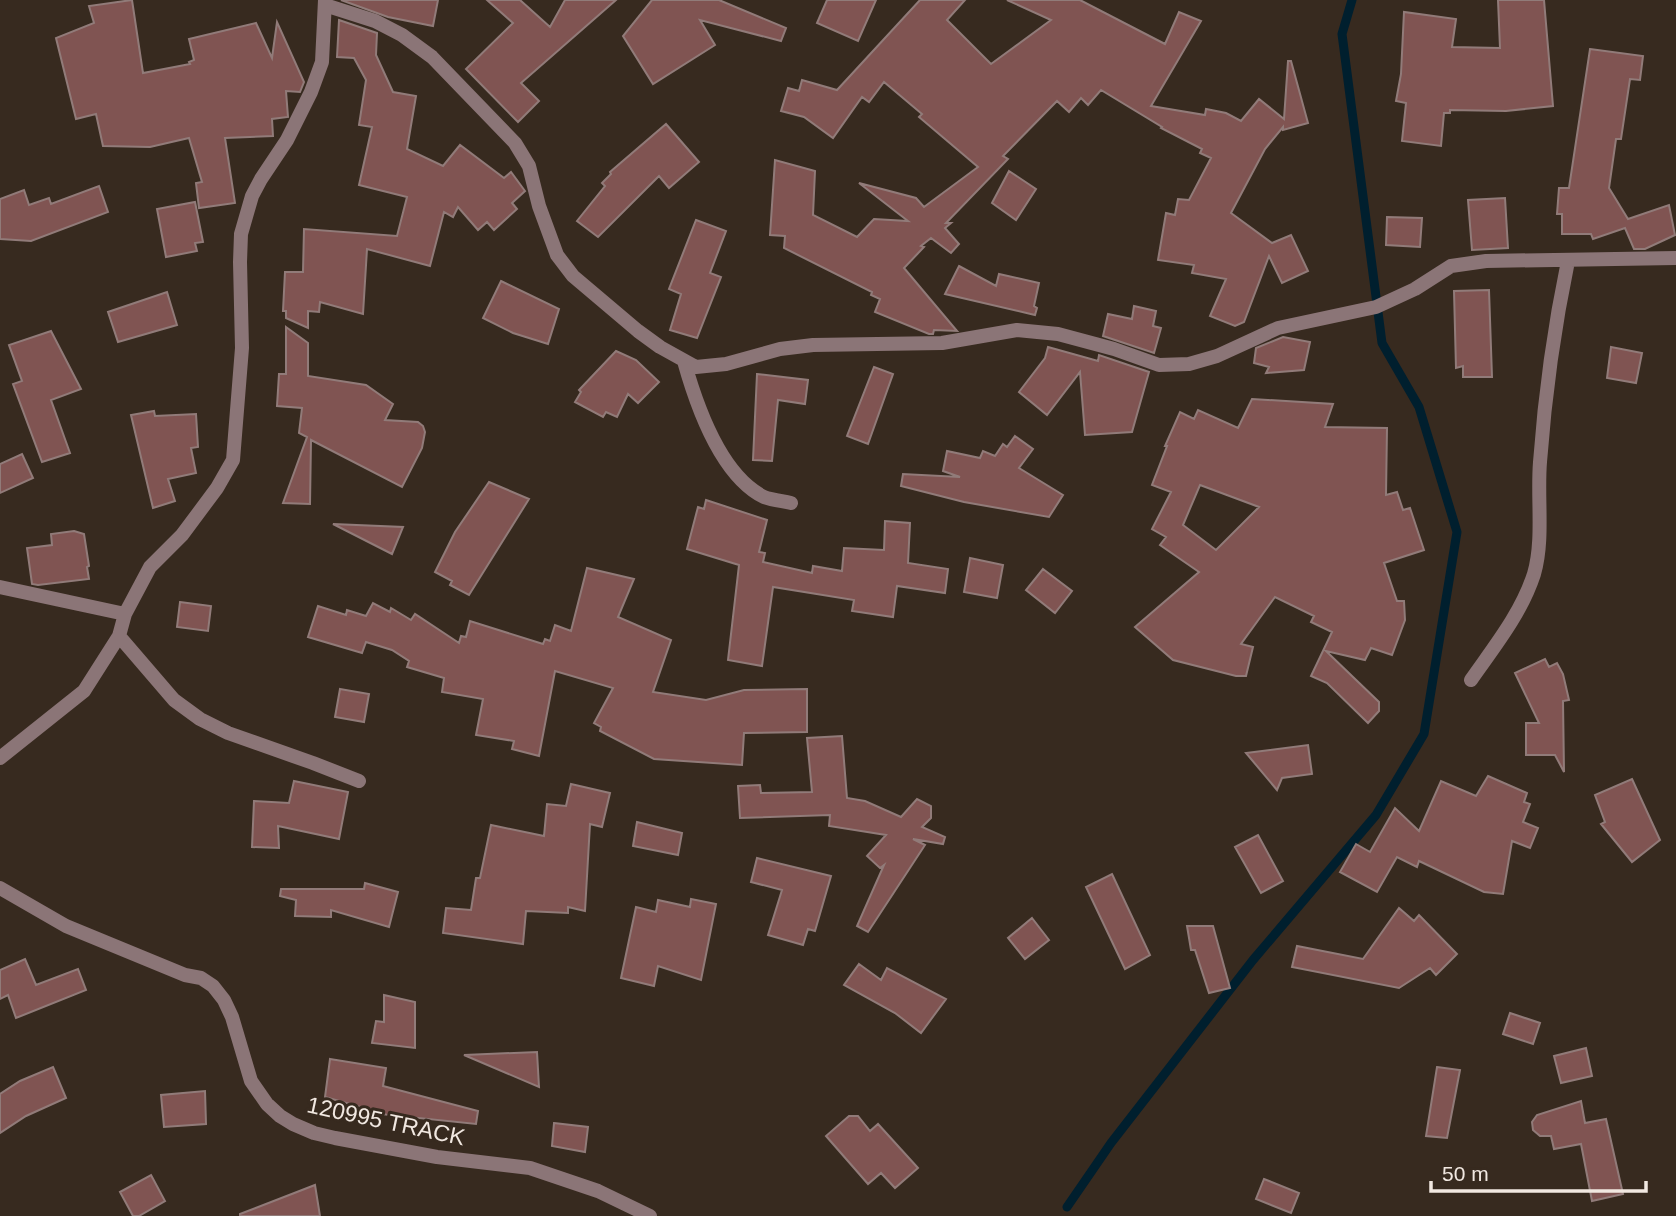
<svg xmlns="http://www.w3.org/2000/svg" width="1676" height="1216" viewBox="0 0 1676 1216" font-family="Arial,sans-serif">
  <style>
    .lines { fill: none; stroke-linecap: round; stroke-linejoin: round }
    .stream { stroke: #001f2e; stroke-width: 9 }
    .building { fill: #805452; stroke: #917b79; stroke-width: 2; fill-rule: evenodd }
    .minor { stroke: #8b7577; stroke-width: 14 }
    .labels { text-anchor: middle; stroke-width: 6; stroke-linejoin: round; paint-order: stroke }
    .street-label { font-size: 23px; fill: #f1e8e1; stroke: #372a1f }
  </style>
  <rect width="100%" height="100%" fill="#372a1f"/>
  <g class="lines">
    <path class="stream" d="M1067,1207L1111,1143L1253,960L1376,815L1424,734L1457,532L1419,407L1382,343L1342,34L1352,0"/>
  </g>
  <path class="building" d="M132,0L143,73L190,64L189,62L194,60L189,39L256,23L272,58L277,22L304,82L300,92L286,91L288,117L272,119L273,136L225,138L235,203L199,208L196,183L202,182L189,138L150,147L103,146L96,114L76,119L56,38L94,23L89,6Z
    M341,0H438L433,26L388,17Z
    M487,0H520L550,27L565,0H616L521,83L539,101L518,122L466,69L513,23Z
    M652,0H719L786,28L781,41L700,20L715,45L653,84L623,36Z
    M827,0H876L858,41L817,23Z
    M920,0H965L947,20L991,64L1051,20L1007,0H1080L1165,44L1179,12L1201,21L1151,106L1205,115L1206,109L1226,113L1241,121L1259,99L1284,119L1288,61H1291L1308,123L1283,130V127L1265,149L1231,213L1272,243L1291,235L1308,271L1282,283L1269,256L1244,322L1235,326L1210,316L1226,279L1192,273L1194,265L1158,260L1166,213L1175,215L1178,199L1189,200L1211,158L1200,153L1202,149L1161,128L1162,127L1101,90L1088,105L1081,98L1069,112L1057,101L1003,156L1008,159L946,223H951L945,228L959,244L951,253L931,238L921,246L924,247L904,268L957,331L934,330L933,334H929L875,312L880,299L871,295L872,292L784,248L785,236L770,235L775,160L815,171L813,215L857,237L874,219L908,221L859,183L916,198L924,207L978,167L919,117L922,114L884,82L869,102L862,97L833,138L804,117L781,111L788,88L799,91L802,80L837,90Z
    M1498,0H1544L1553,106L1506,111L1450,110V113H1444L1441,146L1402,141L1406,103L1396,101L1401,74L1404,12L1456,19L1452,47L1500,48Z
    M339,20L377,33L376,55L393,92L416,96L407,149L443,166L460,145L504,178L511,172L525,191L512,203L517,209L494,230L487,222L478,230L458,207L453,217L444,212L430,266L367,249L363,314L320,302L319,312L308,311V328L286,318V311H283L285,272H303L304,229L397,236L407,197L359,185L372,127L359,125L366,80L354,58L337,57Z
    M1590,49L1643,56L1640,80L1630,79L1621,139H1616L1609,188L1628,219L1669,205L1675,235L1645,249H1634L1625,228L1593,239L1591,234H1562V214H1557L1559,188H1569Z
    M666,124L699,162L669,188L659,176L598,237L577,221L605,186L602,183L611,174L610,172Z
    M1009,171L1036,189L1016,220L992,203Z
    M99,186L108,212L31,241L0,239V199L24,190L29,205L49,198L51,204Z
    M1505,198L1508,248L1472,250L1468,200Z
    M195,202L203,242L195,243L197,251L166,257L157,209Z
    M1387,217L1422,218L1420,247L1386,245Z
    M696,220L726,231L710,273L721,277L697,338L670,330L681,294L669,289Z
    M959,266L996,286L999,274L1039,283L1034,306L1037,308L1035,315L945,294Z
    M501,281L559,309L548,344L513,333L483,318Z
    M1489,290L1492,377H1463V366L1456,368L1454,291Z
    M167,292L177,325L118,342L108,312Z
    M1134,306L1156,311L1153,326L1161,328L1154,353L1103,336L1108,314L1132,319Z
    M286,327L308,343V376L366,385L393,404L385,420L418,422L423,426L425,432L422,448L402,487L311,440L310,504L283,503L307,437L299,433L302,408L277,406L279,374H286Z
    M51,331L81,389L51,400L70,453L42,462L13,384L22,381L9,345Z
    M1283,337L1310,342L1304,370L1266,373L1269,367L1254,363L1256,348Z
    M1048,347L1098,361L1099,355L1149,372L1132,432L1085,435L1080,372L1047,415L1019,392L1045,358Z
    M1611,347L1642,353L1636,383L1607,378Z
    M616,351L636,360L659,382L638,403L628,394L617,417L606,412L603,417L575,402L581,392L579,390Z
    M874,367L893,374L868,444L847,436Z
    M757,374L808,380L805,404L778,400L772,461L753,460Z
    M1252,399L1333,404L1325,427L1387,428L1386,495L1397,492L1403,510L1410,508L1424,550L1384,563L1397,601H1404L1405,620L1392,655L1371,648L1365,660L1326,651L1379,702V711L1368,723L1327,683L1311,676L1332,632L1311,622L1314,616L1275,597L1241,644L1253,647L1246,676H1236L1173,660L1135,627L1199,572L1160,545L1166,537L1152,529L1171,492L1152,485L1167,446H1165L1180,412L1194,419L1198,410L1238,428ZM1200,485L1259,507L1216,550L1183,525Z
    M154,411L155,416L196,414L198,447L191,448L196,473L168,479L175,501L153,508L131,415Z
    M1015,436L1033,449L1019,468L1063,495L1049,517L964,502L901,486L903,474L960,477L943,471L947,451L980,458L983,451L995,456L1003,444L1007,447Z
    M22,454L33,478L0,493V464Z
    M489,482L529,499L469,595L450,585L452,581L435,572L455,532Z
    M706,500L767,520L759,552L765,553L763,562L812,573L813,566L842,571L844,548L884,550L885,521L910,523L908,563L948,569L945,593L897,586L893,617L852,611L854,600L773,587L762,666L728,660L739,565L687,549L698,507L704,509Z
    M333,524L403,527L392,554Z
    M74,531L84,534L89,566L87,567L89,579L38,585L32,584L27,548L52,545L51,534Z
    M970,558L1003,565L997,598L964,592Z
    M587,568L634,579L618,617L671,640L653,692L706,700L744,690L807,689V732L744,733L742,765L654,759L600,731L601,727L594,723L613,688L555,671L539,756L512,749L514,741L476,735L483,699L442,692L444,678L407,667L409,661L392,650L366,642L362,653L308,637L318,606L346,615L347,610L366,616L373,603L390,612L391,608L411,620L415,614L459,643L461,636L466,637L470,621L543,644L545,639L550,641L555,625L571,631Z
    M1043,569L1072,591L1055,613L1026,590Z
    M180,602L211,606L208,631L177,627Z
    M1545,659L1549,667L1557,663L1563,674L1569,700L1563,701L1564,772L1555,755H1526V723H1539L1515,673Z
    M340,689L369,694L364,722L335,717Z
    M842,736L847,798L865,801L901,817L917,799L931,806V818L922,827L945,837L943,844L913,839L925,845L868,932L857,926L884,865L880,868L867,856L886,835L829,826L830,815L740,818L738,786L760,785L761,793L812,792L807,738Z
    M1308,745L1312,774L1282,778L1277,790L1246,753Z
    M1488,776L1527,793L1524,802L1530,804L1523,822L1538,828L1530,848L1512,841L1503,894L1484,892L1419,861L1417,867L1397,857L1377,892L1340,872L1356,844L1370,852L1395,808L1419,831L1441,781L1476,796Z
    M1632,779L1660,840L1632,862L1601,824L1605,822L1595,795Z
    M294,781L348,792L339,839L278,826L279,848L252,847L254,801L289,803Z
    M571,784L610,793L602,827L590,824L585,911L568,907V913L526,911L523,944L443,933L446,908L471,910L476,878H480L491,825L544,836L547,804L566,806Z
    M637,822L682,833L678,855L633,846Z
    M1258,835L1283,881L1261,893L1235,847Z
    M757,858L831,876L815,931L808,929L803,945L768,935L782,890L751,882Z
    M1112,874L1150,955L1125,969L1086,887Z
    M365,883L398,892L389,927L331,910V917L295,916L296,900L280,896L281,889H364Z
    M691,899L716,904L701,980L658,966L654,986L621,978L636,907L656,912L658,900L690,907Z
    M1399,908L1414,921L1419,915L1457,954L1436,975L1430,968L1399,988L1292,967L1297,946L1363,959Z
    M1032,918L1049,940L1025,959L1008,938Z
    M1187,926H1213L1230,988L1209,993L1195,950H1191Z
    M25,959L36,985L78,969L86,990L16,1018L8,995L0,999V970Z
    M859,964L881,980L887,968L946,999L921,1033L895,1013L844,985Z
    M384,995L415,1002V1048L372,1043L376,1021L384,1022Z
    M1510,1013L1540,1023L1533,1044L1503,1034Z
    M1586,1048L1592,1076L1561,1083L1554,1056Z
    M537,1052L539,1087L464,1055Z
    M330,1059L386,1068L383,1086L478,1111L476,1124L370,1113L371,1110L325,1097Z
    M53,1067L66,1098L26,1116L0,1133V1094L20,1081Z
    M1437,1067L1460,1070L1447,1138L1426,1136Z
    M205,1091L206,1124L164,1127L161,1095Z
    M1581,1101L1585,1123L1606,1119L1623,1194L1592,1201L1581,1144L1554,1149L1551,1136H1540L1533,1130L1532,1122L1537,1115Z
    M849,1116H858L870,1131L878,1124L918,1168L895,1188L881,1173L868,1184L826,1136Z
    M554,1123L588,1127L585,1152L552,1146Z
    M151,1175L165,1201L139,1216H133L120,1192Z
    M1264,1179L1299,1193L1291,1213L1256,1199Z
    M315,1185L320,1216H240V1214Z"/>
  <g class="lines">
    <path class="minor" d="M325,5L375,21L402,35L432,57L515,143L529,166L539,206L557,255L573,276L638,331L660,347L696,367L726,364L780,349L813,345L942,343L1017,330L1058,334L1114,349L1159,365L1189,364L1217,356L1278,328L1376,307L1415,289L1451,266L1486,261L1676,258
      M684,361C696,404 720,475 764,497C772,500 782,501 791,503
      M0,587L125,614
      M119,636L174,700L200,719L228,733L313,763L359,781
      M1471,680C1494,647 1521,614 1534,574C1544,540 1537,498 1540,462C1545,394 1554,328 1568,261
      M0,758L84,691L119,636L125,614L150,567L182,535L217,488L233,460L242,348L240,262L241,234L252,196L261,179L287,140L311,92L322,62L325,0
      M0,888L66,926L185,975L201,978L213,986L224,1000L232,1017L251,1081L267,1104L280,1116L293,1124L314,1133L335,1138L437,1157L530,1168L598,1191L650,1216"/>
  </g>
  <g class="labels">
    <g class="street-label">
      <text transform="translate(386 1121) rotate(12)" y="8">120995 TRACK</text>
    </g>
  </g>
  <path d="M1431 1181v10h215v-10" fill="none" stroke="#f1e8e1" stroke-width="3.5"/>
  <text x="1442" y="1181" font-size="21" fill="#f1e8e1" stroke="#372a1f" stroke-width="5" paint-order="stroke">50 m</text>
</svg>
